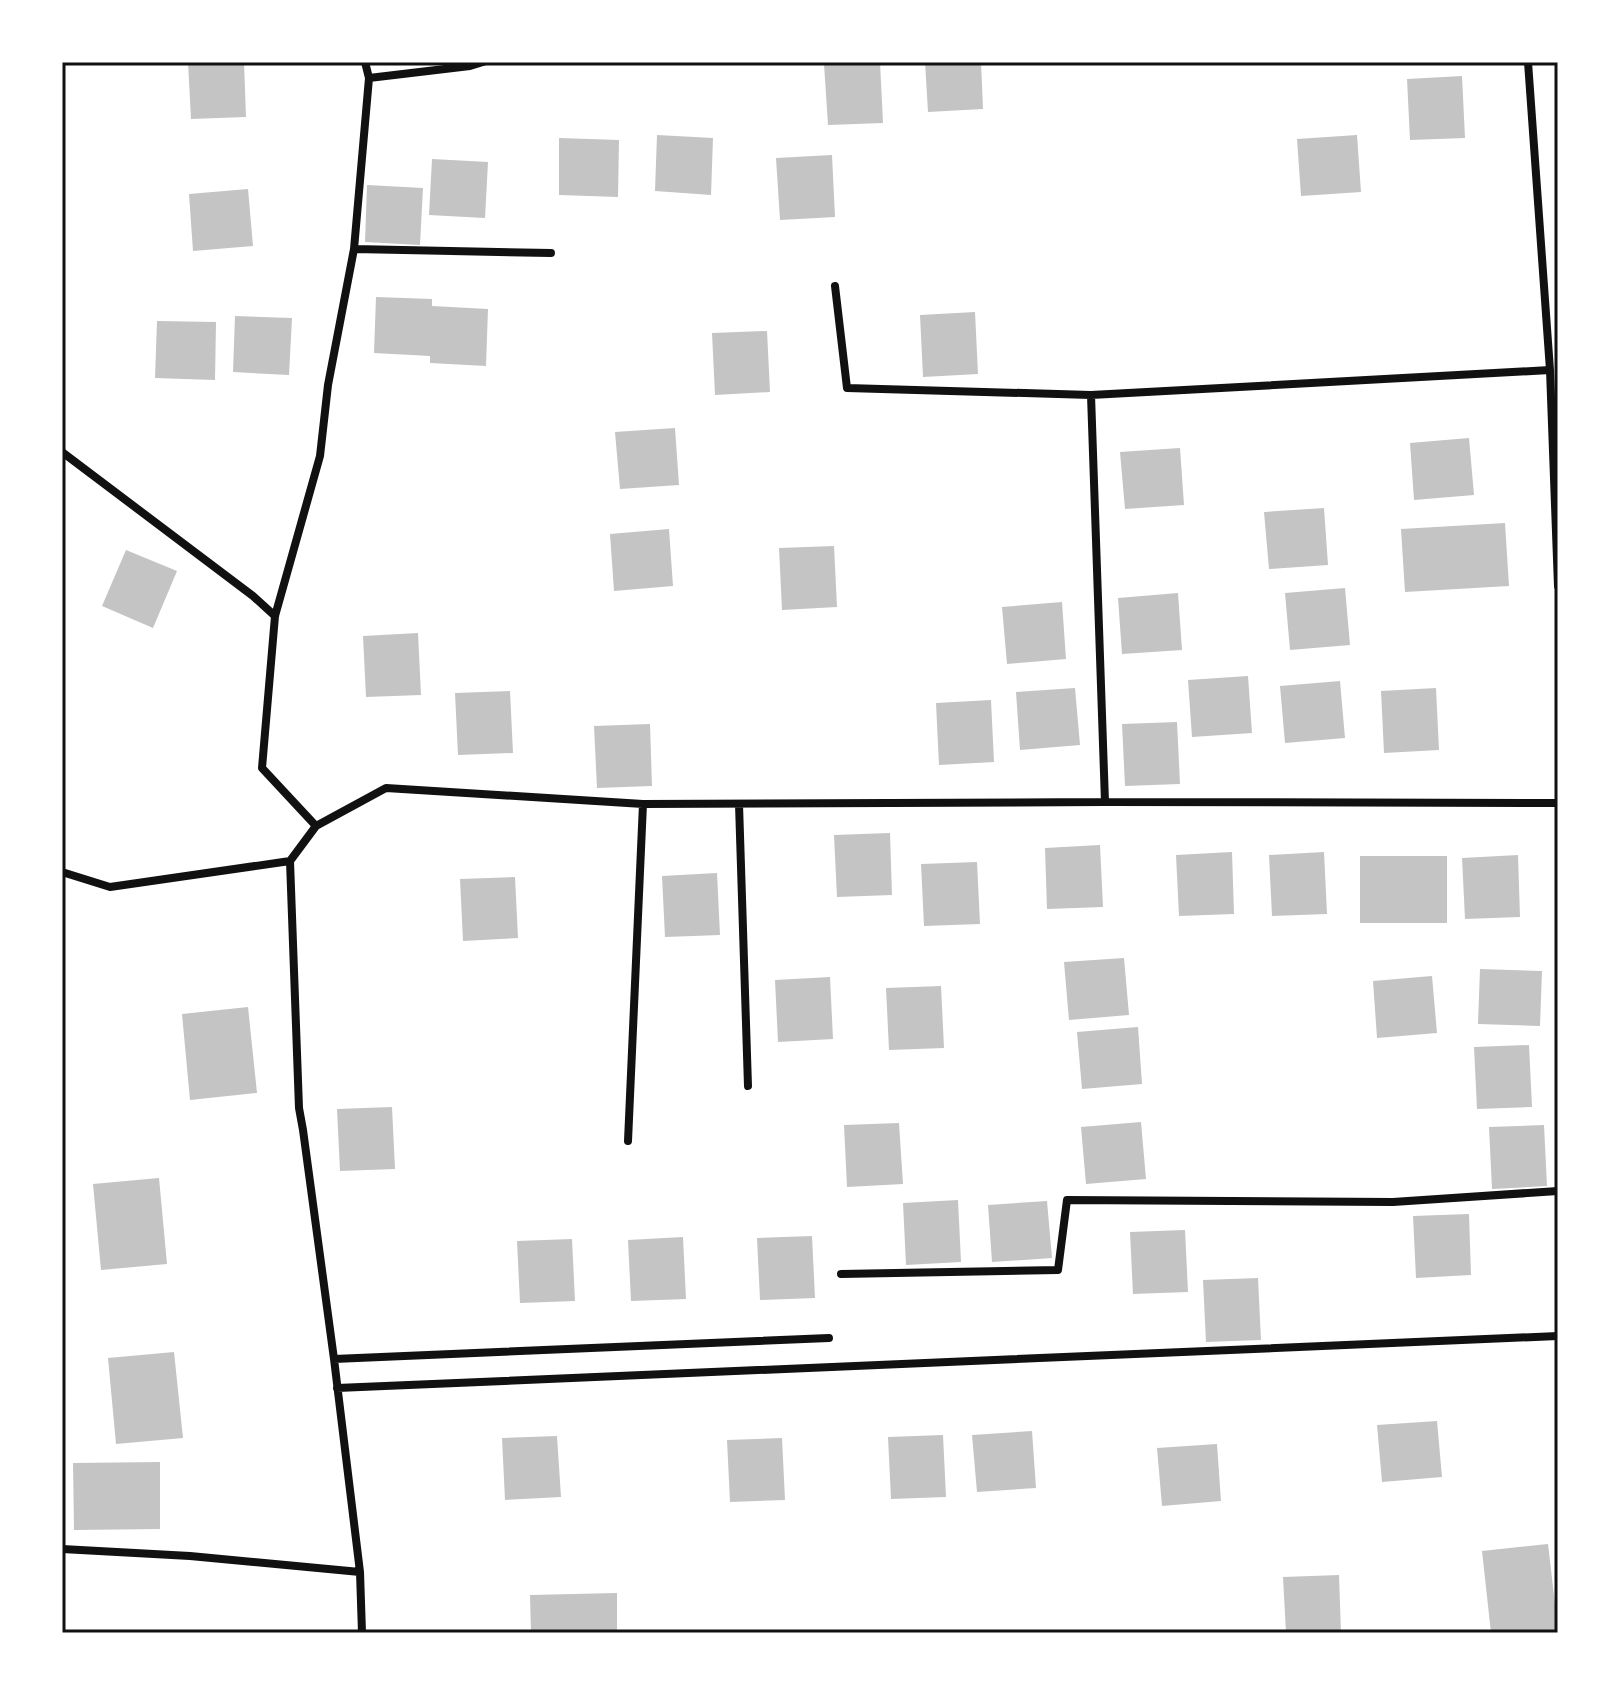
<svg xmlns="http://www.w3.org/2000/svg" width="1620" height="1695" viewBox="0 0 1620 1695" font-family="'Varela Round',sans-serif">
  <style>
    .building { fill: #c4c4c4 }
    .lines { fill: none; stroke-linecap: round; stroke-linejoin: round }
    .minor { stroke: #111; stroke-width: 8 }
    .neatline { fill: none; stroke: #111; stroke-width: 3 }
  </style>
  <rect width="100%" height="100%" fill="#fff"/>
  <path class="building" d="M188,62H244L246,117L191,119Z
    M880,62L883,123L828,125L824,64Z
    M925,62H981L983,109L928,112Z
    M1462,76L1465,138L1410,140L1407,79Z
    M657,135L713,138L711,195L655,191Z
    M1357,135L1361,192L1301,196L1297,139Z
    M559,138L619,140L618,197L559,195Z
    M832,155L835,217L780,220L776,158Z
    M432,159L488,162L485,218L429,215Z
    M367,185L423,188L420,245L365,242Z
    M248,189L253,246L193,251L189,194Z
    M376,297L432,299V306L488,309L486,366L430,363V356L374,353Z
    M975,312L978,374L923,377L920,315Z
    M235,316L292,318L289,375L233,372Z
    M157,321L216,322L215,380L155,378Z
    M767,331L770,392L715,395L712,333Z
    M675,428L679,485L620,489L615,432Z
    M1469,438L1474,495L1414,500L1410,443Z
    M1180,448L1184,505L1125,509L1120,452Z
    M1324,508L1328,565L1269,569L1264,512Z
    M1505,523L1509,586L1405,592L1401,529Z
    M669,529L673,586L614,591L610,534Z
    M834,546L837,607L782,610L779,548Z
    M126,550L177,571L153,628L102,606Z
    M1345,588L1350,645L1290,650L1285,593Z
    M1178,593L1182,650L1122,654L1118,598Z
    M1062,602L1066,659L1007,664L1002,607Z
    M418,633L421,695L366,697L363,636Z
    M1248,676L1252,733L1192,737L1188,680Z
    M1340,681L1345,738L1285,743L1280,686Z
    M1075,688L1080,745L1020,750L1016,692Z
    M1436,688L1439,750L1384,753L1381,691Z
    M510,691L513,753L458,755L455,693Z
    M991,700L994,762L939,765L936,703Z
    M1177,722L1180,784L1125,786L1122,724Z
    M650,724L652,786L597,788L594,726Z
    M890,833L892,895L837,897L834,835Z
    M1100,845L1103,907L1047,909L1045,848Z
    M1232,852L1234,914L1179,916L1176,855Z
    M1324,852L1327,914L1272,916L1269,855Z
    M1518,855L1520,917L1465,919L1462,858Z
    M1360,856H1447V923H1360Z
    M977,862L980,924L924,926L921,864Z
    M717,873L720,935L665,937L662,876Z
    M515,877L518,938L463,941L460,879Z
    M1124,958L1129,1015L1069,1020L1064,962Z
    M1480,969L1542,971L1540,1026L1478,1024Z
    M1432,976L1437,1033L1377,1038L1373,981Z
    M830,977L833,1039L778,1042L775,980Z
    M941,986L944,1048L889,1050L886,988Z
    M248,1007L257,1093L190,1100L182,1014Z
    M1138,1027L1142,1084L1082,1089L1077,1032Z
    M1529,1045L1532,1107L1477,1109L1474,1047Z
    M392,1107L395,1169L340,1171L337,1109Z
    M1141,1122L1146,1179L1086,1184L1081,1127Z
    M899,1123L903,1184L847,1187L844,1125Z
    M1544,1125L1547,1186L1492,1189L1489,1127Z
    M159,1178L167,1264L101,1270L93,1184Z
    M958,1200L961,1262L906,1265L903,1203Z
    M1047,1201L1052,1258L992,1262L988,1205Z
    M1469,1214L1471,1275L1416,1278L1413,1216Z
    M1185,1230L1188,1292L1133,1294L1130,1232Z
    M812,1236L815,1298L760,1300L757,1238Z
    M683,1237L686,1299L631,1301L628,1240Z
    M572,1239L575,1301L520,1303L517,1241Z
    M1258,1278L1261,1340L1206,1342L1203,1280Z
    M174,1352L183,1438L116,1444L108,1358Z
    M1437,1421L1442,1477L1382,1482L1377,1425Z
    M1032,1431L1036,1488L977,1492L972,1435Z
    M943,1435L946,1497L891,1499L888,1437Z
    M557,1436L561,1497L505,1500L502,1438Z
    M782,1438L785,1500L730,1502L727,1440Z
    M1217,1444L1221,1501L1162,1506L1157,1448Z
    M160,1462V1529L74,1530L73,1463Z
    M1548,1544L1558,1630L1530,1633H1491L1482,1551Z
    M1339,1575L1341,1633H1286L1283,1577Z
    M617,1593V1633H531L530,1595Z"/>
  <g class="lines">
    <path class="minor" d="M1528,62L1550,370L1558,586
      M369,78L470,66L483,62
      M354,249L551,253
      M835,286L847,388L1091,395L1550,370
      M1091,395L1105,802
      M62,452L253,596L275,616
      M739,804L748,1086
      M316,826L386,788L643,804L1105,802L1558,803
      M290,861L316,826L262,768L275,616L320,456L328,385L354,249L369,78L365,62
      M290,861L299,1108L303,1130L334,1359L360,1572L362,1633
      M62,872L110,887L290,861
      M628,1141L643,804
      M841,1274L1058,1270L1067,1200L1393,1202L1558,1191
      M334,1359L829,1338
      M337,1388L1558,1336
      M62,1549L190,1556L360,1572"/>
  </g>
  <rect width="1620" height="1695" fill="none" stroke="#ffffff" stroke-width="128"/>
  <rect x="64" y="64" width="1492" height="1567" class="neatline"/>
</svg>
